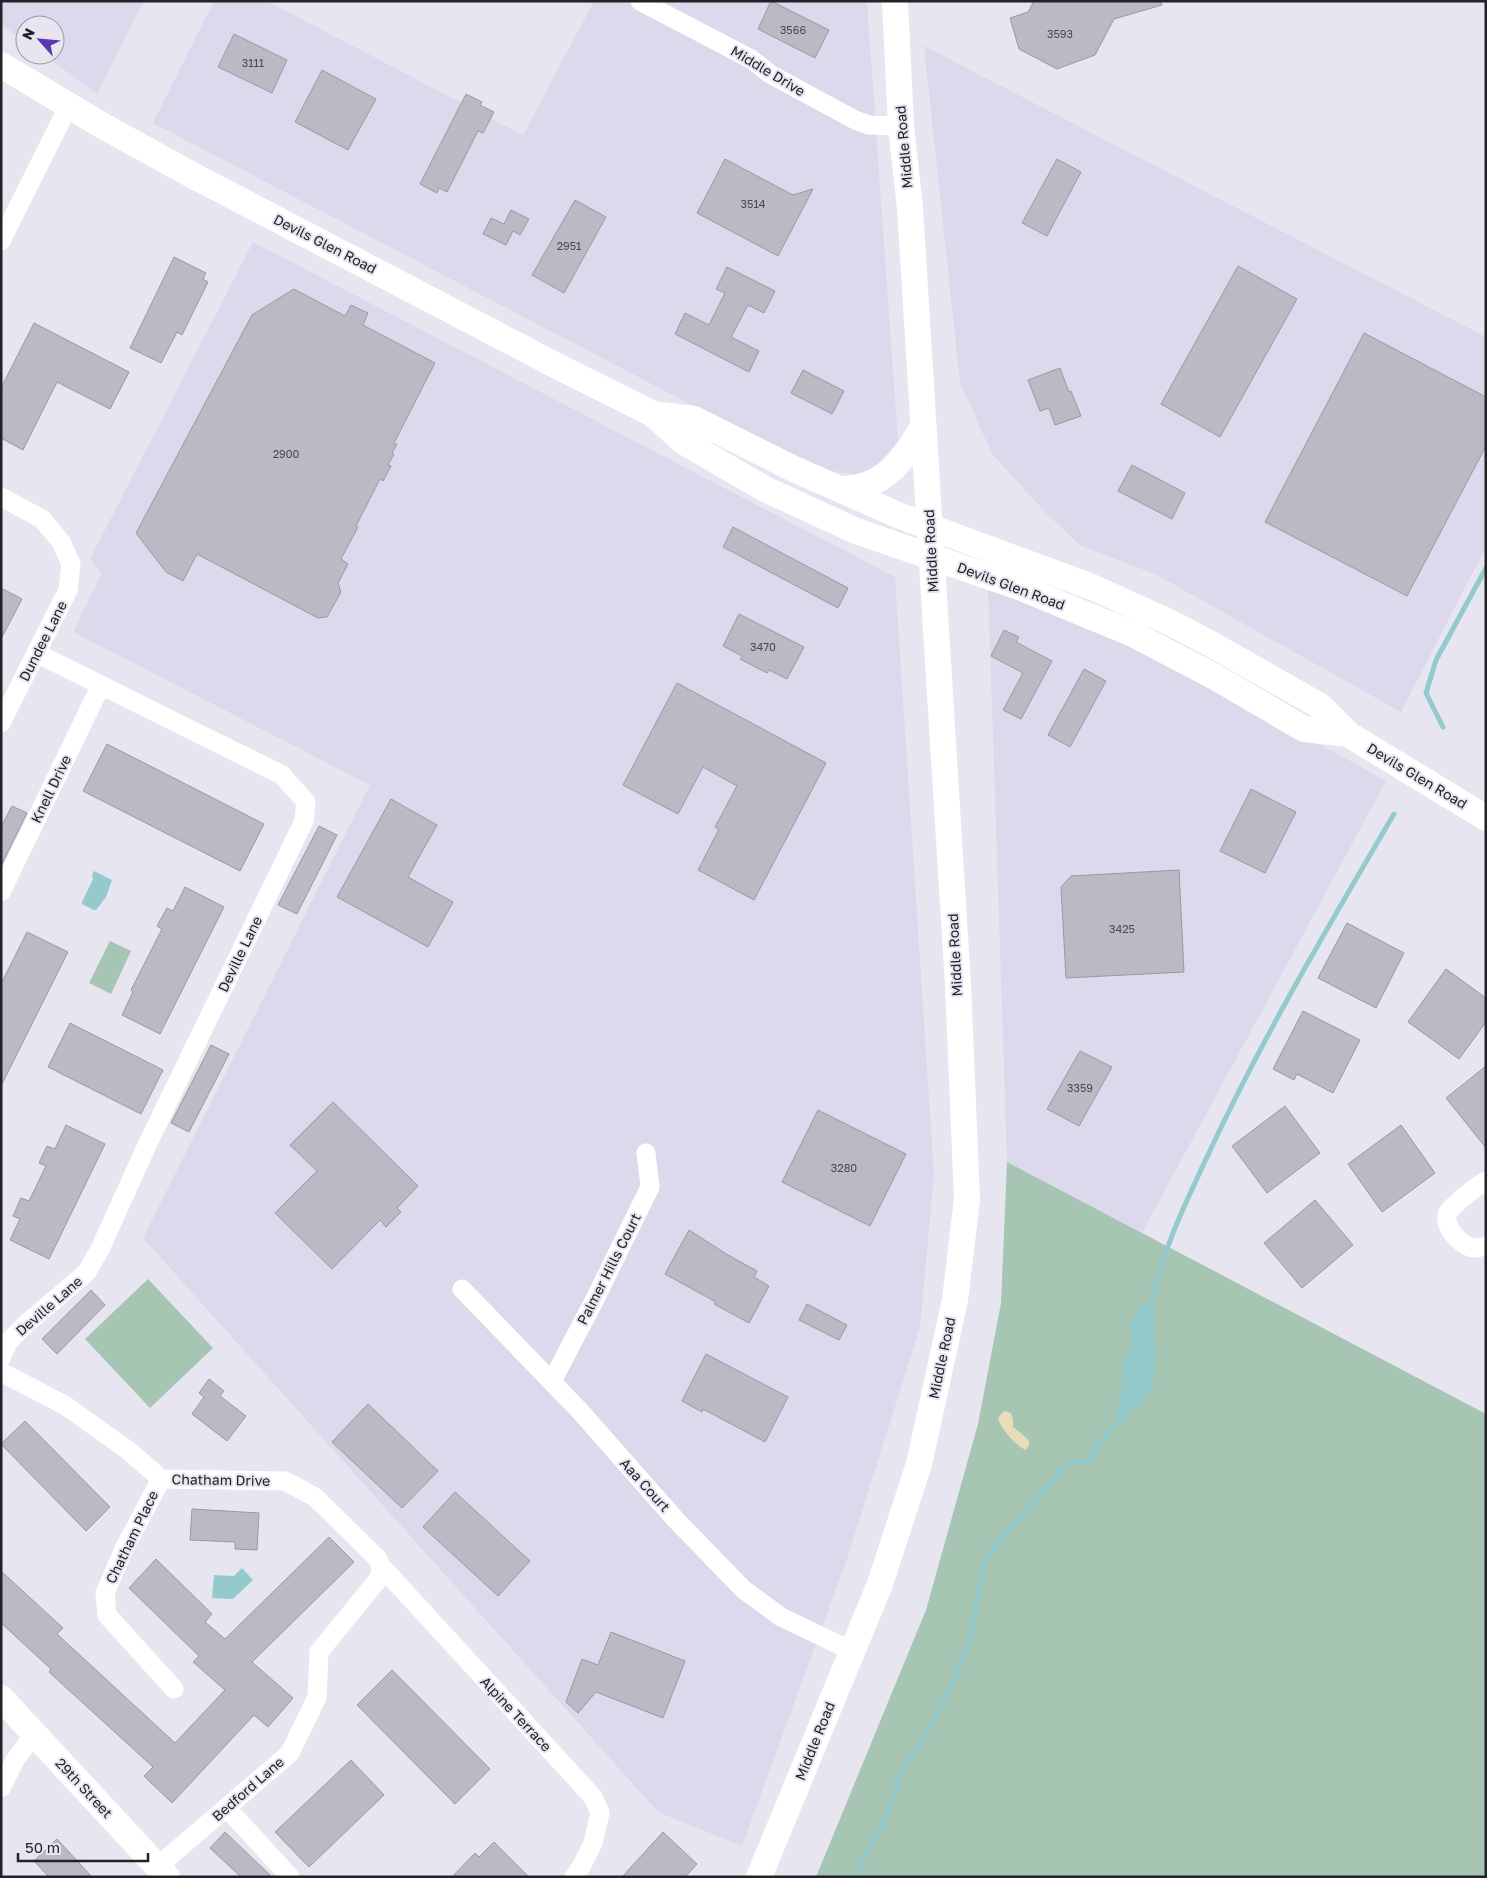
<svg xmlns="http://www.w3.org/2000/svg" width="1487" height="1878" viewBox="0 0 1487 1878" font-family="'Golos Text',sans-serif">
  <style>
    .built { fill: #ddd9ec }
    .green { fill: #a6c5b2 }
    .sand { fill: #e7ddb8 }
    .water { fill: #95cacd }
    .lines { fill: none; stroke-linecap: round; stroke-linejoin: round }
    .stream { stroke: #95cacd; stroke-width: 5 }
    .building { fill: #bbb9c4; stroke: #9a98a3 }
    .street { stroke: #fff; stroke-width: 19 }
    .secondary { stroke: #fff; stroke-width: 26 }
    .labels { text-anchor: middle; stroke-width: 4; stroke-linejoin: round; paint-order: stroke }
    .number-label { font-size: 11px; fill: #49484e }
    .street-label { font-size: 14px; fill: #232226; stroke: #e7e5f0 }
  </style>
  <rect width="100%" height="100%" fill="#e7e5f0"/>
  <path class="built" d="M1,1H144L97,94L44,55H55V25H25V42L1,24Z
    M214,1H267L523,135L594,1H867L898,442L866,476L812,468L153,123Z
    M924,46L1486,337V547L1401,712L1155,574L1081,546L1045,512L992,454L960,382Z
    M253,242L895,577L934,1175L920,1327L847,1559L742,1846L658,1812L143,1238L370,785L73,632L102,573L90,559Z
    M988,586L1126,636L1386,781L1142,1233L1007,1162Z"/>
  <path class="green" d="M110,941L131,951L111,994L89,983Z
    M1007,1162L1486,1414V1877H816L926,1610L978,1424L1001,1303Z
    M148,1279L213,1348L150,1408L85,1339Z"/>
  <path class="sand" d="M1004,1411L1011,1413L1013,1419V1427L1029,1440V1445L1026,1450C1017,1447 999,1427 998,1418Z"/>
  <path class="water" d="M94,871L112,880L106,897L96,910H94L82,904V902L93,879L92,876Z
    M1142,1303L1153,1305C1156,1316 1153,1326 1154,1336C1156,1356 1158,1384 1143,1400C1138,1406 1129,1411 1123,1417L1115,1414L1121,1401L1122,1368L1131,1344L1130,1325Z
    M242,1568L253,1580L233,1599L212,1598L214,1575L234,1576Z"/>
  <g class="lines">
    <path class="stream" d="M1443,727L1426,693L1436,660L1486,568
      M1150,1309C1160,1256 1184,1206 1207,1157C1262,1038 1328,927 1394,814
      M856,1877L865,1856L883,1824L901,1774L929,1729L955,1678L970,1639L985,1559L1068,1462L1088,1461L1102,1440L1123,1417L1124,1412"/>
  </g>
  <path class="building" d="M771,1L829,30L815,58L758,29Z
    M1034,1H1161L1162,5L1114,19L1095,55L1057,69L1019,49L1010,18L1028,12Z
    M234,34L287,60L272,93L218,67Z
    M322,70L376,99L348,150L295,122Z
    M466,94L482,102L480,105L494,112L483,133L478,131L447,192L439,188L437,193L420,184Z
    M725,159L793,195L813,189L778,256L697,213Z
    M1057,159L1081,172L1047,236L1022,223Z
    M575,200L606,217L564,293L532,275Z
    M511,210L529,219L520,235L513,231L506,245L483,234L491,218L504,224Z
    M174,257L206,273L203,279L208,282L182,335L177,332L161,363L130,348Z
    M1238,266L1297,299L1220,437L1161,404Z
    M727,267L775,291L764,313L748,305L731,337L759,351L749,372L675,334L685,313L709,325L725,293L716,289Z
    M294,289L345,316L351,305L368,313L363,325L435,363L394,443L397,444L392,453L394,454L388,465L391,466L383,481L380,479L356,526L358,527L341,559L348,564L338,583L341,592L327,617L318,618L197,554L183,581L166,572L136,533L252,315Z
    M34,323L129,372L110,409L57,382L23,450L1,438V388Z
    M1364,333L1486,397V446L1407,596L1265,522Z
    M1060,368L1069,392L1071,391L1081,416L1055,425L1049,408L1040,411L1028,380Z
    M803,370L844,391L832,414L791,393Z
    M1132,465L1185,493L1172,519L1118,491Z
    M733,527L848,588L838,608L723,547Z
    M1,588L22,599L1,639Z
    M739,614L804,647L787,679L769,670L767,673L740,659L742,656L723,646Z
    M1004,630L1019,637L1016,642L1052,661L1021,719L1003,710L1023,673L991,656Z
    M1084,669L1106,681L1070,747L1048,735Z
    M677,683L826,763L754,900L698,870L719,829L715,827L737,786L703,767L678,814L623,785Z
    M107,744L264,824L240,871L83,791Z
    M1251,789L1296,812L1265,873L1220,851Z
    M391,799L437,825L408,877L453,902L428,947L337,897Z
    M12,806L27,813L1,866V827Z
    M319,826L337,835L297,914L278,905Z
    M1179,870L1184,972L1066,978L1061,887L1071,876Z
    M185,887L224,907L160,1034L122,1015L133,992L131,990L162,929L157,926L167,908L173,911Z
    M1347,923L1404,953L1376,1008L1318,978Z
    M27,932L68,952L1,1086V984Z
    M1446,969L1486,998V1022L1459,1059L1408,1022Z
    M1303,1011L1360,1040L1333,1093L1297,1074L1294,1080L1273,1069Z
    M70,1023L163,1070L141,1114L48,1067Z
    M211,1045L229,1054L189,1132L171,1123Z
    M1080,1051L1112,1067L1079,1126L1047,1109Z
    M1486,1066V1148L1446,1098Z
    M333,1102L418,1186L397,1208L401,1212L386,1227L380,1220L332,1269L275,1213L317,1171L290,1145Z
    M1285,1106L1320,1153L1267,1193L1232,1146Z
    M818,1110L906,1154L870,1226L782,1182Z
    M66,1125L105,1144L49,1259L10,1240L20,1219L13,1216L21,1198L29,1201L46,1166L39,1163L47,1146L55,1149Z
    M1401,1125L1435,1173L1382,1212L1348,1164Z
    M1315,1200L1353,1245L1302,1288L1264,1243Z
    M689,1230L728,1255L757,1271L754,1277L769,1286L749,1323L714,1304L716,1302L665,1274Z
    M91,1290L105,1305L57,1354L42,1339Z
    M807,1304L847,1325L839,1340L799,1320Z
    M706,1354L788,1397L765,1442L703,1409L702,1412L682,1401Z
    M209,1379L224,1391L220,1396L246,1416L227,1441L192,1414L204,1397L199,1393Z
    M368,1404L438,1471L402,1508L332,1442Z
    M25,1421L110,1507L86,1531L1,1444Z
    M455,1492L530,1561L498,1596L423,1527Z
    M192,1509L259,1513L257,1550L235,1549V1542L190,1540Z
    M329,1537L354,1562L252,1662L293,1698L268,1727L254,1715L172,1803L144,1776L153,1767L49,1672L51,1669L1,1623V1571L63,1628L57,1634L175,1743L225,1690L193,1662L199,1656L129,1588L156,1559L212,1614L205,1622L225,1639Z
    M611,1632L685,1661L663,1718L596,1692L578,1713L566,1702L582,1659L598,1665Z
    M392,1670L490,1769L455,1804L357,1705Z
    M351,1760L384,1795L309,1867L275,1832Z
    M225,1832L272,1877H241L210,1848Z
    M663,1832L697,1864L685,1877H622Z
    M57,1839L92,1877H49L34,1861Z
    M494,1842L529,1877H452L475,1853L479,1857Z"/>
  <g class="lines">
    <path class="street" d="M640,1L751,59L770,74L855,120L869,125L901,126
      M1,241L69,105
      M1,497L42,519L61,542L71,564L68,590L1,723
      M1,892L101,685
      M1486,1181C1479,1184 1453,1205 1449,1211C1440,1224 1461,1247 1474,1248C1478,1248 1482,1247 1486,1246
      M462,1289L579,1410L676,1520L743,1589L781,1617L852,1651
      M1,1358L8,1342L25,1325L87,1272L100,1249L148,1143L304,821L306,802L282,775L36,653
      M1,1372L66,1406L129,1451L161,1479L285,1481L315,1497L378,1559L381,1566L593,1797L600,1813L593,1843L581,1867L574,1877
      M552,1381L594,1301L650,1187L646,1153
      M161,1479L124,1549L105,1593L107,1615L174,1689
      M1,1788L15,1760L34,1734
      M227,1808L290,1877
      M157,1867L290,1753L317,1697L319,1652L380,1577L381,1566"/>
    <path class="secondary" d="M1,65L103,126L194,176L559,367L653,414L684,442L765,489L856,531L1019,587L1133,634L1215,677L1304,729L1348,734
      M653,414L694,419L794,469L900,516L1092,587L1169,622L1211,644L1320,706L1348,734L1486,818
      M841,489C885,488 902,461 923,427
      M1,1698L167,1877
      M759,1877L880,1584L919,1464L955,1300L967,1199L958,985L915,289L910,208L901,126L895,1"/>
  </g>
  <g class="labels">
    <g class="number-label">
      <text x="793" y="34">3566</text>
      <text x="1060" y="38">3593</text>
      <text x="253" y="67">3111</text>
      <text x="753" y="208">3514</text>
      <text x="569" y="250">2951</text>
      <text x="286" y="458">2900</text>
      <text x="763" y="651">3470</text>
      <text x="1122" y="933">3425</text>
      <text x="1080" y="1092">3359</text>
      <text x="844" y="1172">3280</text>
    </g>
    <g class="street-label">
      <text transform="translate(768 71) rotate(31)" y="5">Middle Drive</text>
      <text transform="translate(904 147) rotate(-95)" y="5">Middle Road</text>
      <text transform="translate(325 244) rotate(27)" y="5">Devils Glen Road</text>
      <text transform="translate(931 551) rotate(-93)" y="5">Middle Road</text>
      <text transform="translate(1011 586) rotate(20)" y="5">Devils Glen Road</text>
      <text transform="translate(43 641) rotate(-63)" y="5">Dundee Lane</text>
      <text transform="translate(1417 776) rotate(31)" y="5">Devils Glen Road</text>
      <text transform="translate(51 789) rotate(-64)" y="5">Knell Drive</text>
      <text transform="translate(240 954) rotate(-64)" y="5">Deville Lane</text>
      <text transform="translate(955 955) rotate(-93)" y="5">Middle Road</text>
      <text transform="translate(609 1269) rotate(-63)" y="5">Palmer Hills Court</text>
      <text transform="translate(49 1306) rotate(-41)" y="5">Deville Lane</text>
      <text transform="translate(942 1358) rotate(-78)" y="5">Middle Road</text>
      <text transform="translate(221 1480) rotate(1)" y="5">Chatham Drive</text>
      <text transform="translate(645 1485) rotate(48)" y="5">Aaa Court</text>
      <text transform="translate(132 1537) rotate(-64)" y="5">Chatham Place</text>
      <text transform="translate(516 1714) rotate(47)" y="5">Alpine Terrace</text>
      <text transform="translate(815 1741) rotate(-68)" y="5">Middle Road</text>
      <text transform="translate(84 1788) rotate(47)" y="5">29th Street</text>
      <text transform="translate(248 1789) rotate(-41)" y="5">Bedford Lane</text>
    </g>
  </g>
  <rect width="1487" height="1878" fill="none" stroke="#232226" stroke-width="5"/>
  <g transform="translate(40 40) rotate(297)"><circle r="24" fill="#e7e5f0" stroke="#99979f"/>
  <path d="M0-4L9 19L0 12L-9 19Z" fill="#5b38b0"/>
  <text y="-8" font-size="14" font-weight="bold" text-anchor="middle" fill="#232226">N</text>
  </g>
  <path d="M18 1853v8h130v-8" fill="none" stroke="#232226" stroke-width="2.5"/>
  <text x="25" y="1853" font-size="15" fill="#232226" stroke="#e7e5f0" stroke-width="4" paint-order="stroke">50 m</text>
</svg>
